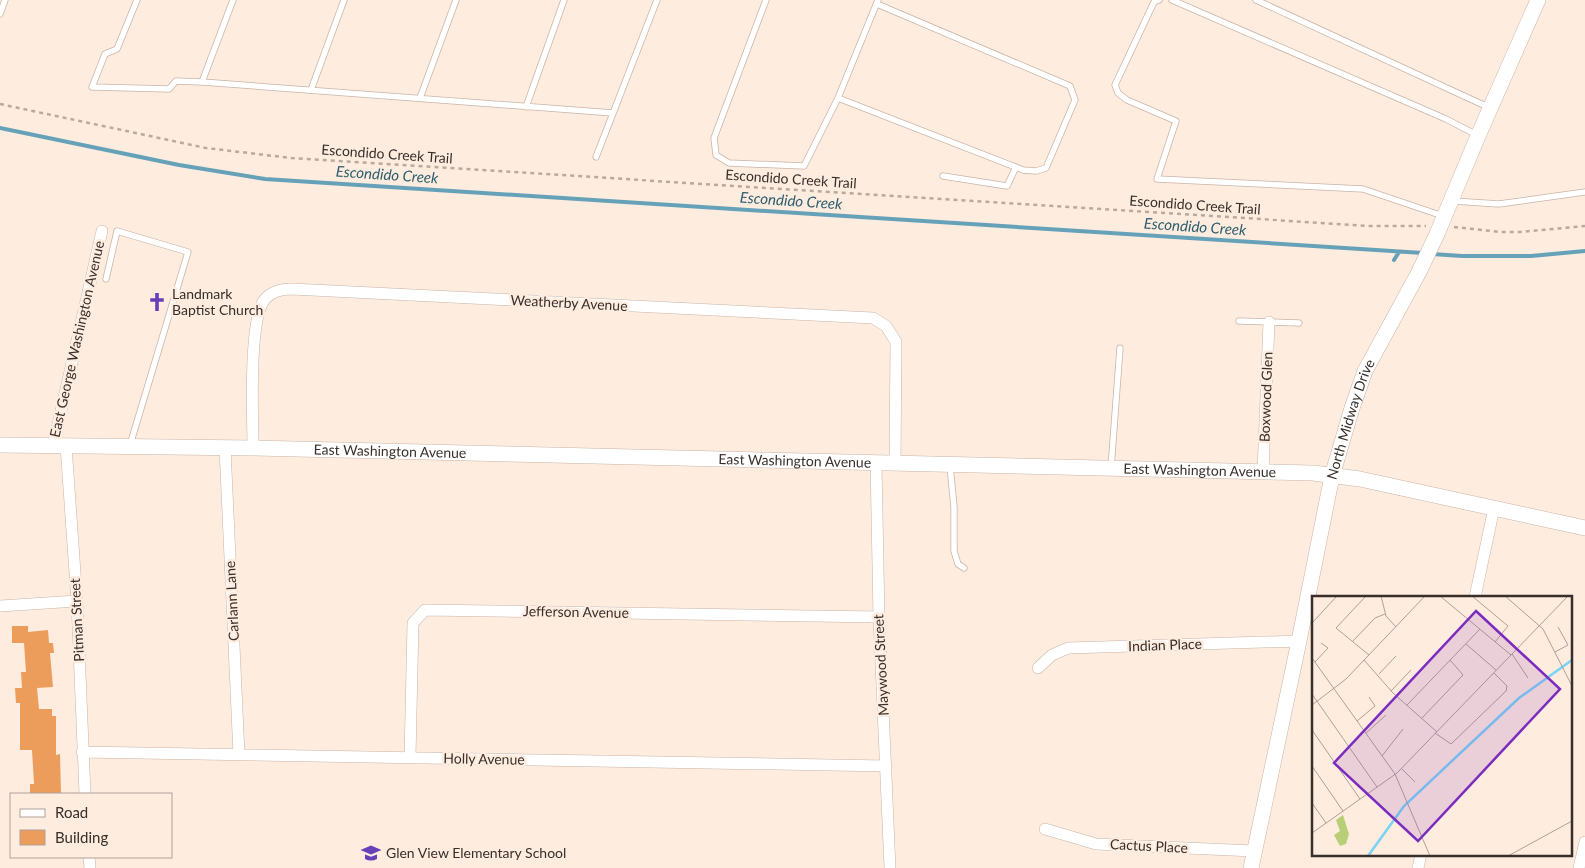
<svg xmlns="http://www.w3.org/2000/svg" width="1585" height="868" viewBox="0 0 1585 868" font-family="Lato,sans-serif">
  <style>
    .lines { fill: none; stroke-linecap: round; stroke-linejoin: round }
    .stream { stroke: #65a2b9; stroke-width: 4 }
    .building { fill: #ec9d5c }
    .lane-casing { stroke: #c9b4a5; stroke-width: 7 }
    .street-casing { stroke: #c9b4a5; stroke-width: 12 }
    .secondary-casing { stroke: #c9b4a5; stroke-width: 16 }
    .path { stroke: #b9aaa0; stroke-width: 2.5; stroke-dasharray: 4 4; stroke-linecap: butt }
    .lane { stroke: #fff; stroke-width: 5.5 }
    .street { stroke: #fff; stroke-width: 11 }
    .secondary { stroke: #fff; stroke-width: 15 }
    .labels { text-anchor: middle; stroke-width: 5; stroke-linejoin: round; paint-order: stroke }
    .street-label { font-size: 14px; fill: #382f2a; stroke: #feecdf }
    .poi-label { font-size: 14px; fill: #382f2a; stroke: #feecdf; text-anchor: start }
    .water-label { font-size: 15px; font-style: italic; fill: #2b5d6f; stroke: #feecdf }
    .inset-river { fill: none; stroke: #78d3f6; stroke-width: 2.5 }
    .inset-road { fill: none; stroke: #afa097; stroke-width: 1 }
    .view { fill: #7b2cbf; fill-opacity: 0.15; stroke: #7b2cbf; stroke-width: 2.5 }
    .inset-edge { fill: none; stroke: #382f2a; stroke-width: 2.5 }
  </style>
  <rect width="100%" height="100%" fill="#feecdf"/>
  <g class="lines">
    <path class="stream" d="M0,128L179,165L265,179L1423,253
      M1432,254L1462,256H1531L1585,251
      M1394,260L1399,252"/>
  </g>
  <path class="building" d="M12,626H28V632L48,630L49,643H53L54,653H50L53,687L37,688L39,709H52V716H56V755L60,754L61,794H30V784H34L32,750H20V703H16L15,688H22L21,672H26L24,643H12Z"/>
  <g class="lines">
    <g class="lane-casing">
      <path id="lane" d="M137,0L117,49L105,54L92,87L169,89L176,81L202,82L613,113
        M766,0L714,138L716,155L729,163L804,166L838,98L878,0
        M1159,0L1154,2L1115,85L1118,93L1127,100L1176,121L1157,179L1363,189L1443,216
        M1172,0L1446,119L1477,135
        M1256,0L1490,108
        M0,14L5,0
        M202,82L233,0
        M311,90L344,0
        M420,98L456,0
        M838,98L1023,170L1036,171L1046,168L1075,100L1070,86L877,4
        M526,107L564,0
        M596,157L657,0
        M943,176L1007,186L1016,167
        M1453,201L1499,204L1585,192
        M106,279L117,231L188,252L130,445
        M1239,321L1299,323
        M950,466L954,507V551L958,564L964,568
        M1111,468L1120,348"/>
    </g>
    <g class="street-casing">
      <path id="street" d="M53,446L102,231
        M66,446L77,601L85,794
        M225,448L239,755
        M253,448C253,420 248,319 265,299C272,291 282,289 292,289L873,318L886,326L896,342L895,463
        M876,463L879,617L890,868
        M1263,472L1269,322
        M1475,597L1494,508
        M0,606L77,601
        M1038,668L1052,655L1068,648L1299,641
        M82,752L886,766
        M410,757L413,623L425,610L879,617
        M1045,829L1096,844L1254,851
        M89,857L90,868
        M1418,868L1421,854
        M1579,868L1585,842"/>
    </g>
    <g class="secondary-casing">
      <g id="secondary">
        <path id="s1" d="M0,445L253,448L1313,473L1360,479L1585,528"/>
        <path id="s2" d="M1251,868L1299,641L1332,476L1352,408L1365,371L1419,272L1437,234L1478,136L1538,0"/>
      </g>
    </g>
    <path class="path" d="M0,104L206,148L291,158L1370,226H1426
      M1454,227L1501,232H1520L1585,226"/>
    <use href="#lane" class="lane"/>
    <use href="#street" class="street"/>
    <use href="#secondary" class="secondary"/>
  </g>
  <defs>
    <g id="church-bare" transform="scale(1.5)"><path d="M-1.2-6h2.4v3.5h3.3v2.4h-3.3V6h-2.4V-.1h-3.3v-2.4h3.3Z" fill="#673fb7" stroke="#feecdf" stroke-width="2.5" paint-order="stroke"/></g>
    <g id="school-bare" transform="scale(1.5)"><path d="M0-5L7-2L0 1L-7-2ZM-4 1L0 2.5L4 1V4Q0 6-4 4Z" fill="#673fb7" stroke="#feecdf" stroke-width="2.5" paint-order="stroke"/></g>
  </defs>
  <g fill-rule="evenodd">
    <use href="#church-bare" x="157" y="302"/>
    <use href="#school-bare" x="371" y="853"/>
  </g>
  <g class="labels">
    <g class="street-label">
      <text transform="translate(387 154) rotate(4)" y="5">Escondido Creek Trail</text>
      <text transform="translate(791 179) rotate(4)" y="5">Escondido Creek Trail</text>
      <text transform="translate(1195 205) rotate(4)" y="5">Escondido Creek Trail</text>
      <text transform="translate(569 303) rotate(3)" y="5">Weatherby Avenue</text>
      <text transform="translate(77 339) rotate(-77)" y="5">East George Washington Avenue</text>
      <text transform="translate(1266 397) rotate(-88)" y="5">Boxwood Glen</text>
      <text dy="5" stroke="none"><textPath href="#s2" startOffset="460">North Midway Drive</textPath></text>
      <text dy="5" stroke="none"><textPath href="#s1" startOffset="390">East Washington Avenue</textPath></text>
      <text dy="5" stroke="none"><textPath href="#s1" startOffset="795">East Washington Avenue</textPath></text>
      <text dy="5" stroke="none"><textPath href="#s1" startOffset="1200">East Washington Avenue</textPath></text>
      <text transform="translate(232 601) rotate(-93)" y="5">Carlann Lane</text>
      <text transform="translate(576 612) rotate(1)" y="5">Jefferson Avenue</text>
      <text transform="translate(77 620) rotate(-93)" y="5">Pitman Street</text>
      <text transform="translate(1165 645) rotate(-2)" y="5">Indian Place</text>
      <text transform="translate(881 665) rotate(-93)" y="5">Maywood Street</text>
      <text transform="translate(484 759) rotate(1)" y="5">Holly Avenue</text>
      <text transform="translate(1149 846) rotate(3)" y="5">Cactus Place</text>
    </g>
    <g class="poi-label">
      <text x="172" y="299">Landmark<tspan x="172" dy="16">Baptist Church</tspan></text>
      <text x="386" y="858">Glen View Elementary School</text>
    </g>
    <g class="water-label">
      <text transform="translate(387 175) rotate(4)" y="5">Escondido Creek</text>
      <text transform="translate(791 201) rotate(4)" y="5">Escondido Creek</text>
      <text transform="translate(1195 227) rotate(4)" y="5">Escondido Creek</text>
    </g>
  </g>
  <g transform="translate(1312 596)">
    <rect width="260" height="260" fill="#feecdf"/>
    <path d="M31,219L37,238L34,248L28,250L22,239L28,235L24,224Z" fill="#b9cf77"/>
    <path class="inset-river" d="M56,260L92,210L207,102L260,64"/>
    <path class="inset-road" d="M54,0L24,32L57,59M69,0L74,20L84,31M128,0L199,59M160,0L196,30L183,46M193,0L231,33L260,90M0,27L25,0M40,46L63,22L73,18M154,48L184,74M243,56L256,49L246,31M200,58L216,82M0,62L83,178L118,260M52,64L81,97L125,136M3,66L16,52L9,47M67,78L84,60M79,95L99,74M0,98L65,191M0,109L34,83L113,0M95,109L168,33M110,122L151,79L138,64M45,125L63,110L57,101M0,134L48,203M54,137L74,119M123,137L139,148L194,95L195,90L182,77M70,160L91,133M0,170L31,215M89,172L103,186M0,207L14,227M0,237L85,177L256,0M196,260L260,225"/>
    <path class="view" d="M164,15L248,93L106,245L22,167Z"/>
    <rect width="260" height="260" class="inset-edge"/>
  </g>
  <rect x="10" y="793" width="162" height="65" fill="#feecdf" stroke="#afa097"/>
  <rect x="20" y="809" width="25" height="8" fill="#ffffff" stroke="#afa097"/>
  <text x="55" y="818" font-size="15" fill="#382f2a">Road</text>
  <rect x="20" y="830" width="25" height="15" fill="#ec9d5c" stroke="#afa097"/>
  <text x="55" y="843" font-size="15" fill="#382f2a">Building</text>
</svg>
